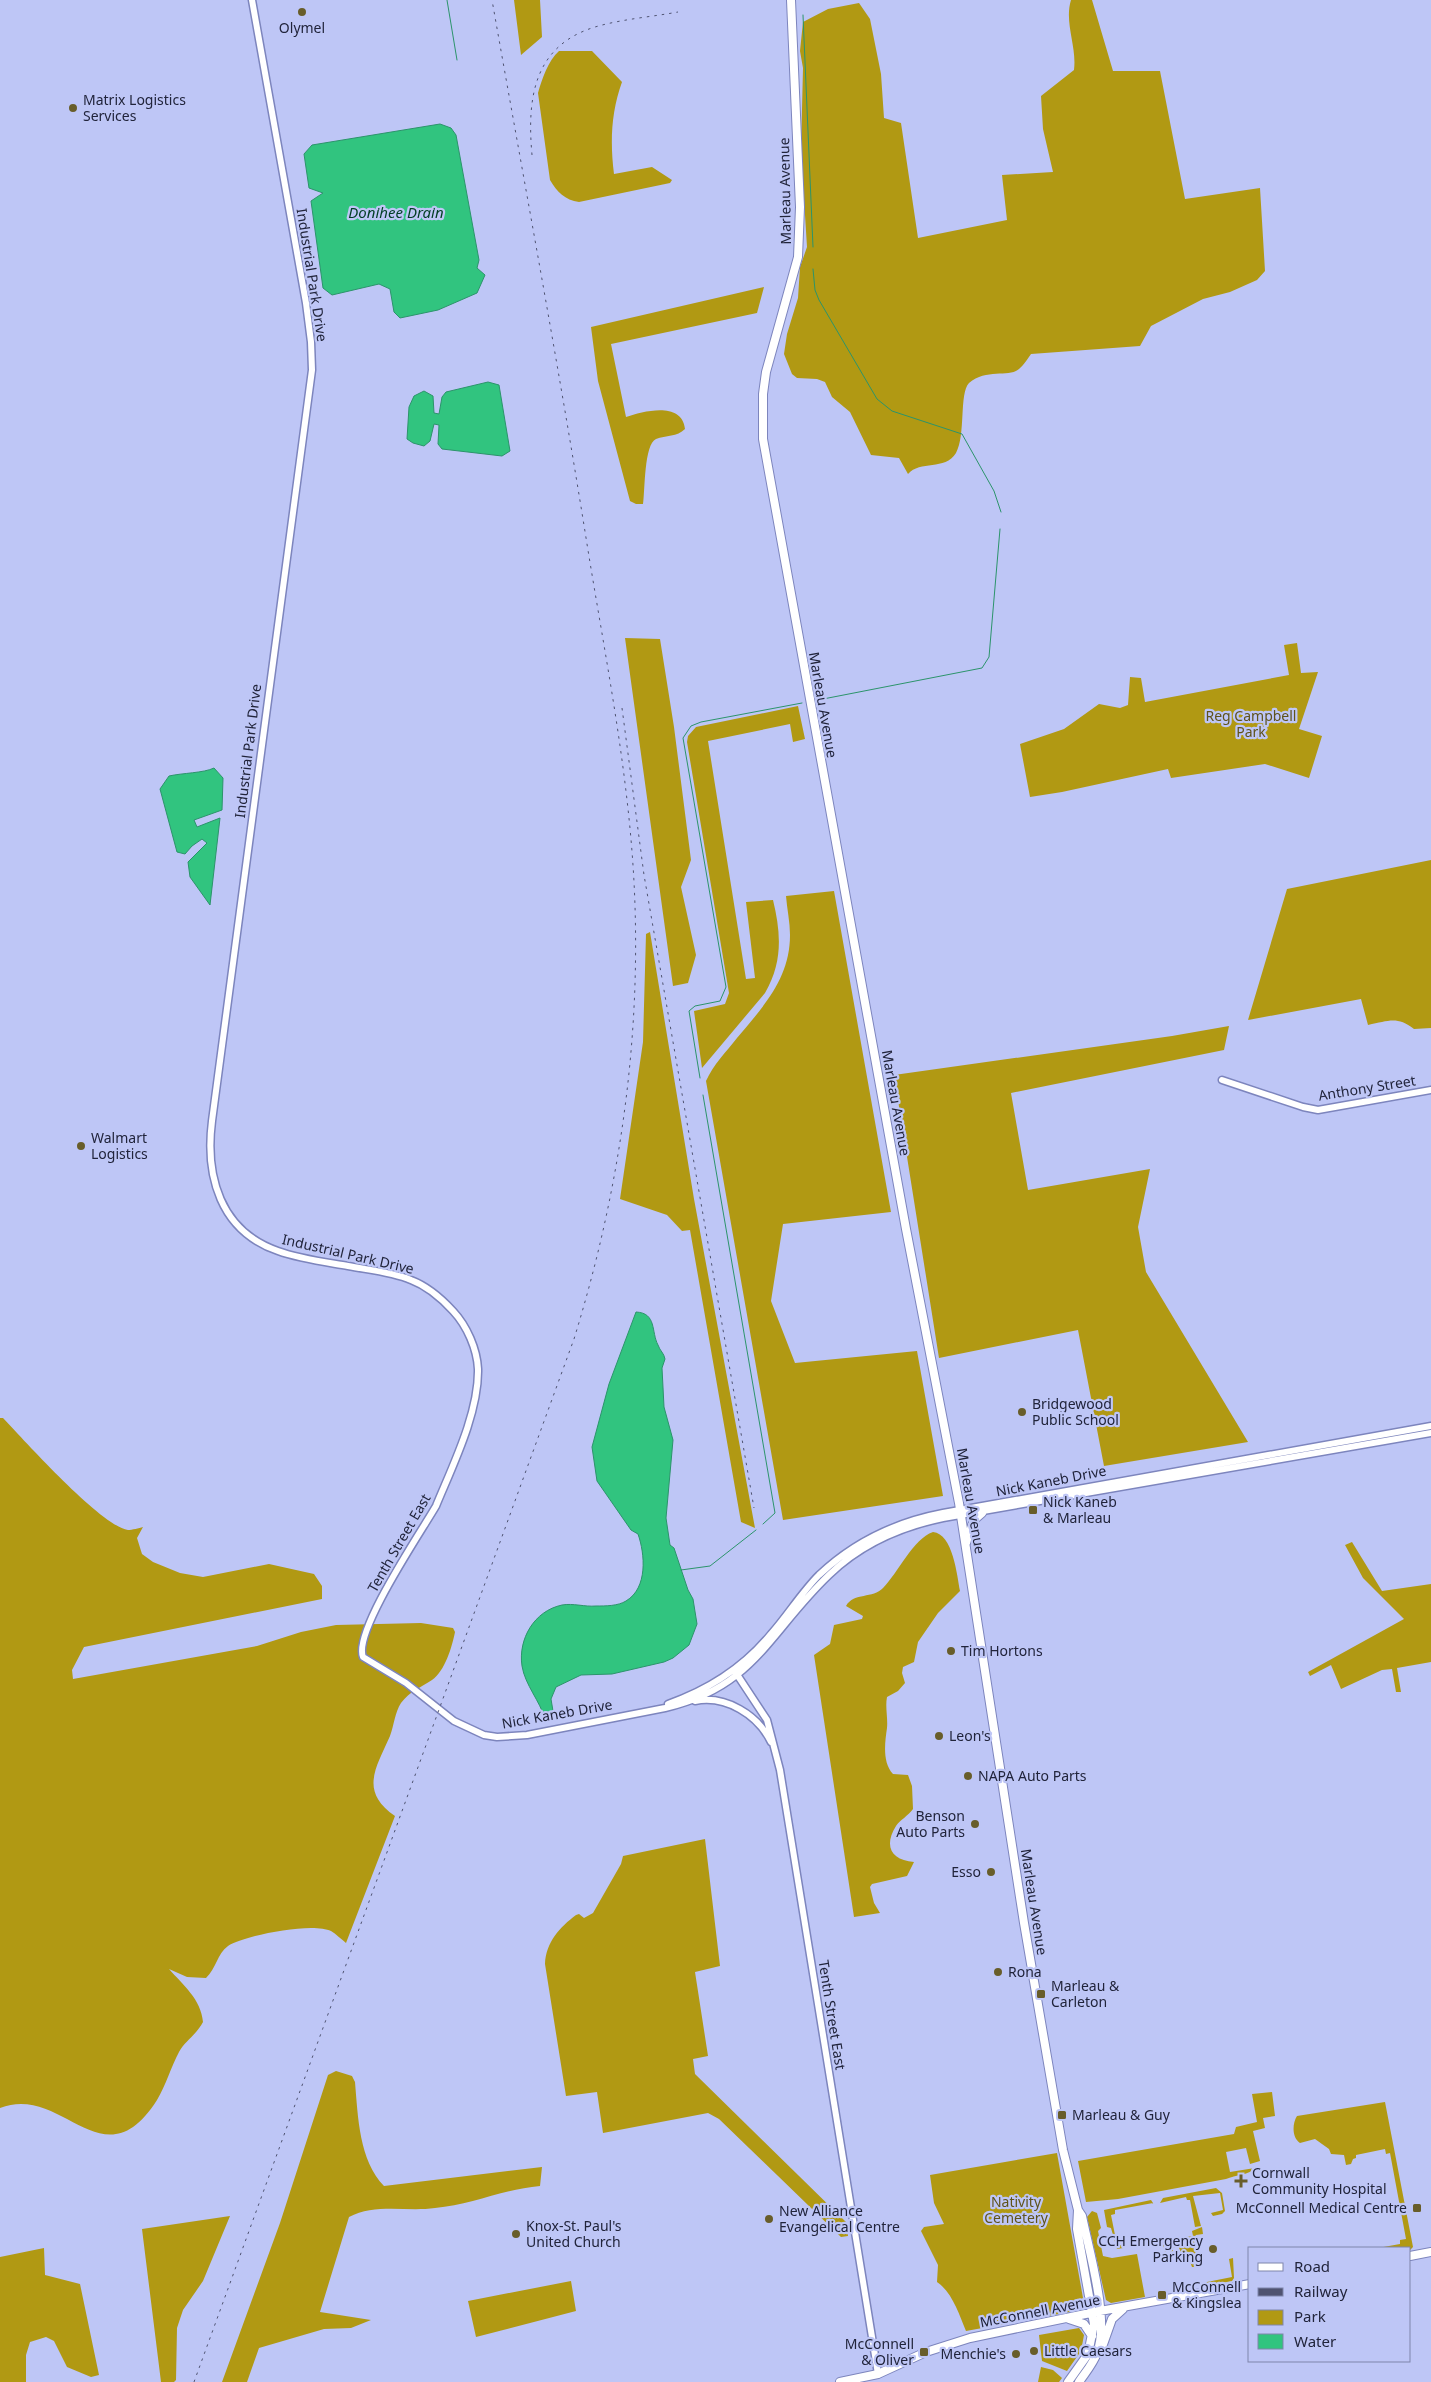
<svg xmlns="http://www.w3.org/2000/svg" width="1431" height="2382" viewBox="0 0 1431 2382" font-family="'Noto Sans',sans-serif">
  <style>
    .green { fill: #b19913 }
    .water { fill: #31c47f; stroke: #2c946b }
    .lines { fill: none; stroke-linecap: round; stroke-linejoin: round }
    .stream { stroke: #2c946b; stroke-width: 1 }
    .minor-casing { stroke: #7d85bd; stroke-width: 9 }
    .major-casing { stroke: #7d85bd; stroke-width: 10 }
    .minor { stroke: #fff; stroke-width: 6 }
    .major { stroke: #fff; stroke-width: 8 }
    .rail { stroke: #4f5371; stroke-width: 1; stroke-dasharray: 2.5 5; stroke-linecap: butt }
    .poi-dot { fill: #685d2a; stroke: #bec6f6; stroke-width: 2 }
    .labels { text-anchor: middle; stroke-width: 4.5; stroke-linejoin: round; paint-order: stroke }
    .poi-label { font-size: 14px; fill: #21243b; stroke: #bec6f6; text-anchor: start }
    .street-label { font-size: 14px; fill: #21243b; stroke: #bec6f6 }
    .park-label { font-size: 14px; fill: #5f531c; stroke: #bec6f6 }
    .water-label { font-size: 15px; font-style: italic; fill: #013e23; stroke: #bec6f6 }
  </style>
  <rect width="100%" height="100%" fill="#bec6f6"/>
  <path class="green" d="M514,0H540L542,37L521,55Z
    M1071,0H1092L1113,71H1160L1185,199L1260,188L1265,271L1257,280L1230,292L1203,299L1151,326L1140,346L1031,354C1028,358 1024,365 1019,369C1009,378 987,368 969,383C959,393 966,435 956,453C945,471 920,460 908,474L899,458L871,455L850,412L832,397L825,382L817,379L797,378L792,374L784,354L787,334L798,298L800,267L807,247L801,151L803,68L800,51L803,22L828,9L859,3L870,19L881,74L884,118L901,123L918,238L1007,220L1002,175L1053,172L1043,129L1041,96L1074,70C1077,46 1064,23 1071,0Z
    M559,51H592L622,82C611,112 610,143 614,174L652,167L672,180L670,183L579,202C565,200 557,192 550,180L538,93C542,79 548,61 559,51Z
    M764,287L757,313L611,344L626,417C644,411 682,401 685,429C677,437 666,435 656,439C644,444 645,491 643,504H636L630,501L598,381L591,327Z
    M625,638L660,639L674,727L691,860L681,887L696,955L688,983L673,986Z
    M1297,643L1301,673L1318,672L1299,729L1322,736L1309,778L1265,764L1171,778L1168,769L1062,792L1030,797L1020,744L1064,729L1099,704L1120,708L1128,705L1130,677L1141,678L1145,702L1289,675L1284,645Z
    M798,706L805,739L793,742L790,724L708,741L746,979L755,978L746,902L773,900C781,933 783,962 765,993L702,1068L694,1011L725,1004L729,993L687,742L688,736L696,727Z
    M1431,860V1028L1414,1029C1397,1016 1389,1021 1368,1025L1361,999L1248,1020L1287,889Z
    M834,891L891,1212L783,1224L771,1301L795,1363L917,1351L943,1496L783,1520L706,1081C713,1065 726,1052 737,1038C764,1006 790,978 790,935C790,922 787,909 786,896Z
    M650,932L694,1199L755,1528L741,1522L690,1230L682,1231L667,1215L620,1199L643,1042L646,934Z
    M1229,1026L1224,1050L1011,1093L1028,1190L1150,1169L1138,1227L1146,1272L1248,1442L1104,1466L1078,1330L939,1358L894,1075L1172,1036Z
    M0,1418H3C24,1440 101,1526 128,1530C132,1530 139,1528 143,1527L137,1538L142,1554L153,1562L180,1573L203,1577L269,1564L314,1574L322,1586V1599L84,1647L72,1670L73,1679L257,1646L301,1632L336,1625L421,1623L453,1628L455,1632C452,1647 445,1671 432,1680C420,1688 410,1691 401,1703C395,1712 394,1725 390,1736C376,1768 359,1791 395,1816L346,1943C341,1939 336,1934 331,1931C312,1922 246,1935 228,1946C217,1954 216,1969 206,1978L187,1977L169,1969C183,1985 201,1999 203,2022C197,2034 185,2041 179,2052C171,2067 166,2085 157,2100C103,2185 63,2083 0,2108Z
    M933,1532C953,1534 957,1575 960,1591L938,1613L918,1642L914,1662L903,1667L902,1673L905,1683L898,1691L887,1697C885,1707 888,1718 887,1728C885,1742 882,1762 893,1774L908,1775L912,1786L913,1809C908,1816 900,1820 896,1826C883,1847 892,1860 914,1862L907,1876L872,1884L870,1887L874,1903L880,1913L854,1917L814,1655L830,1644L834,1625L862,1619L863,1616L846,1606C854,1592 873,1599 883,1588C898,1573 913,1539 933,1532Z
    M1352,1542L1382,1591L1431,1584V1662L1397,1668L1401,1692H1396L1392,1669L1382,1670L1341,1689L1331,1665L1310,1676L1308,1672L1404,1619L1363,1578L1345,1545Z
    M705,1839L720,1966L695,1972L708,2056L693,2059L695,2074L847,2223L848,2236L841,2237L719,2119L708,2113L603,2133L597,2092L566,2096L545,1964C546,1942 560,1927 576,1915L579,1914L584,1918L593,1913L621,1864L623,1856Z
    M336,2071L352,2076L355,2082C358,2117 359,2160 384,2186L542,2167L540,2186C504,2189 471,2205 435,2208C407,2212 375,2203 349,2217L320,2312L371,2320L351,2328L324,2329L259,2348L247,2382H222L280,2223L328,2075Z
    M1272,2092L1275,2116L1263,2118L1265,2128L1253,2131L1260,2161L1250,2164L1246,2148L1226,2152L1230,2172L1255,2168C1250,2175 1235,2175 1226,2179L1118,2199L1086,2202L1078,2161L1234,2134L1236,2127L1257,2122L1252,2094Z
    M1385,2102L1413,2247L1410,2250L1378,2248L1400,2244V2240L1406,2239L1390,2153L1386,2154L1385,2149L1356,2155V2158L1353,2159L1351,2164L1346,2165L1344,2155L1331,2154L1329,2149L1315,2139L1300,2143C1292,2138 1292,2124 1297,2116Z
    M1057,2153L1083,2298L1075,2311L966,2331C959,2314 952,2292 937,2282L938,2265L921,2231L924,2227L944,2224L934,2203L930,2175Z
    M1216,2188L1222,2193L1225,2211L1222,2214L1213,2216L1211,2213L1223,2210L1220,2193L1193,2196L1201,2226L1195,2227L1190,2200H1187L1186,2197L1160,2203L1163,2198Z
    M1151,2200L1155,2206L1153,2203L1115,2210V2214L1111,2215L1117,2245H1122L1123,2248L1117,2249L1111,2228L1107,2227L1104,2210Z
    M1092,2211L1097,2213L1101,2228L1098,2231L1103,2256L1112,2258L1137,2254L1145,2297L1111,2303L1106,2300L1087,2217Z
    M230,2216L203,2281L183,2310L177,2328L176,2380L174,2382H161L142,2229Z
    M1202,2227L1203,2234L1196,2235L1194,2238L1197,2267H1192L1188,2256L1184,2254L1165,2257V2254L1181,2252L1179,2248L1172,2247L1173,2251L1165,2252L1162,2241L1193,2236L1192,2231Z
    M44,2248L45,2275L80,2284L99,2375L91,2377L67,2367L54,2341L46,2337L30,2342L26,2355V2382H0V2257Z
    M1233,2258L1234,2278L1232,2281L1200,2287L1202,2283L1232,2277L1229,2259Z
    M571,2281L576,2311L476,2337L468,2301Z
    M1079,2328L1084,2335L1081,2351L1067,2371L1042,2361L1039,2335Z
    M1041,2367L1053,2370L1062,2378L1059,2382H1038Z"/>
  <path class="water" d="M440,124L451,128L456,135L479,260L477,268L485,275L477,293L438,310L400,318L394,312L390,289L379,284L332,295L323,288L311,201L323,193L309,188L304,154L312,145Z
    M488,382L499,385L510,451L502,456L442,449L438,444L439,425L434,424L430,441L424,446L413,443L407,439L409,407L414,396L424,391L433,396L434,413L439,414L442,397L446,392Z
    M214,768L223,778L222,810L194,820L197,827L220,818L210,905L190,877L188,862L207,843L202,839L192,846L185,854L177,852L160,789L169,776C182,773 204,773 214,768Z
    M636,1312C657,1313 651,1332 658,1345C660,1351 664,1353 665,1359L662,1368L664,1407L673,1440L666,1518L670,1545L674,1548L688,1590L693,1599L697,1624L689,1645L673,1658L664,1662L612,1674L581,1675L556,1687L551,1699L554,1717L545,1719C540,1701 525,1685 522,1666C518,1639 534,1611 562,1605C573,1603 585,1607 596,1606C606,1606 618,1606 626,1601C648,1588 645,1554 638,1534L631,1530L597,1481L592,1447L609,1384Z"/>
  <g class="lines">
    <path class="stream" d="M447,0L457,60
      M803,15L813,247
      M813,269L815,290L819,300L877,399L892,411L962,434L994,491L1001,512
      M818,700L982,668L989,657L1000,529
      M700,1078L689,1011L695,1006L720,1001L726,987L683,738L691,726L701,722L802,703
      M703,1095L775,1513L763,1524
      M681,1570L710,1566L756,1530"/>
    <g class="minor-casing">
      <path id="minor" d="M252,0L306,303L311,342L312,370L212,1121C205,1176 220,1231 278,1251C300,1259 325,1262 348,1266C369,1270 392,1272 411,1280C427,1286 442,1299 453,1311C467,1326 477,1349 478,1369C479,1413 452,1467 436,1506C421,1532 353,1632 363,1657L406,1683L454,1721L484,1735L497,1737L527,1735L665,1708C755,1687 769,1632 829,1575C860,1545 900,1527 943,1518L1431,1433
        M1222,1080L1303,1107L1318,1110L1431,1090
        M736,1673L767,1720L780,1770L878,2374
        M695,1701C726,1695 758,1715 771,1742
        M668,1704C708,1690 744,1667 771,1634C788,1615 801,1593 819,1575C855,1541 896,1522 943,1513L1431,1426"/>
    </g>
    <g class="major-casing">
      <path id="major" d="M791,0L800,207L798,257L766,372L763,394V439L906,1229L959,1503L1024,1923L1063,2150L1078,2210L1082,2216C1089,2251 1110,2321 1097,2353C1093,2364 1085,2373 1079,2382
        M966,1543L974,1520L982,1513
        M1410,2256L1431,2252
        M1069,2319L1084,2324L1092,2336
        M1101,2350L1112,2319L1123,2309
        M840,2382L878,2374L926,2352L970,2338L1100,2311L1250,2284
        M1068,2382L1088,2354L1094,2324L1077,2229L1078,2210"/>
    </g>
    <use href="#minor" class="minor"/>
    <use href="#major" class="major"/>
    <path class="rail" d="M532,155C527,99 533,46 595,27C622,19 651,17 678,12
      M622,708L644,875L754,1508
      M194,2382L574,1339C620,1190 642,1037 634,882C628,768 605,656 587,544C558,362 524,181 492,0"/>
  </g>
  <g class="poi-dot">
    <circle cx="302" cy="12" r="5"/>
    <circle cx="73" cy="108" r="5"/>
    <circle cx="81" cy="1146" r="5"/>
    <circle cx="1022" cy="1412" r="5"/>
    <rect x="1028" y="1505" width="10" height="10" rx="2.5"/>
    <circle cx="951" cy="1651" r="5"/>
    <circle cx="939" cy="1736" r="5"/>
    <circle cx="968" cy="1776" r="5"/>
    <circle cx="975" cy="1824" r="5"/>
    <circle cx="991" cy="1872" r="5"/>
    <circle cx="998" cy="1972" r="5"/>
    <rect x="1036" y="1989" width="10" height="10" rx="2.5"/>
    <rect x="1057" y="2110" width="10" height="10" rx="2.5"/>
    <path d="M1238.5 2173.5h5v5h5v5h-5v5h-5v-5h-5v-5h5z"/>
    <rect x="1412" y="2203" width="10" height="10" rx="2.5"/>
    <circle cx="769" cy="2219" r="5"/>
    <circle cx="516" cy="2234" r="5"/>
    <circle cx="1213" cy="2249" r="5"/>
    <rect x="1157" y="2290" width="10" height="10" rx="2.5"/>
    <circle cx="1034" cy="2351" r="5"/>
    <rect x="919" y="2347" width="10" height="10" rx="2.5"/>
    <circle cx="1016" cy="2354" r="5"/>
  </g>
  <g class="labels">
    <g class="poi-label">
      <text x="302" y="33" text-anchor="middle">Olymel</text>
      <text x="83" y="105">Matrix Logistics<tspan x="83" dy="16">Services</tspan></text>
      <text x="91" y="1143">Walmart<tspan x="91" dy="16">Logistics</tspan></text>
      <text x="1032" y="1409">Bridgewood<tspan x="1032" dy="16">Public School</tspan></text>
      <text x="1043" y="1507">Nick Kaneb<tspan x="1043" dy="16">&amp; Marleau</tspan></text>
      <text x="961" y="1656">Tim Hortons</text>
      <text x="949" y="1741">Leon's</text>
      <text x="978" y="1781">NAPA Auto Parts</text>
      <text x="965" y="1821" text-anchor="end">Benson<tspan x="965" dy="16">Auto Parts</tspan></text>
      <text x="981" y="1877" text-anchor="end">Esso</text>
      <text x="1008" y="1977">Rona</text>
      <text x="1051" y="1991">Marleau &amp;<tspan x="1051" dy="16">Carleton</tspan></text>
      <text x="1072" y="2120">Marleau &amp; Guy</text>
      <text x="1252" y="2178">Cornwall<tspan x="1252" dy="16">Community Hospital</tspan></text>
      <text x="1407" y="2213" text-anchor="end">McConnell Medical Centre</text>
      <text x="779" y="2216">New Alliance<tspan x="779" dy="16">Evangelical Centre</tspan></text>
      <text x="526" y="2231">Knox-St. Paul's<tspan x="526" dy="16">United Church</tspan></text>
      <text x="1203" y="2246" text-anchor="end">CCH Emergency<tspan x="1203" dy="16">Parking</tspan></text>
      <text x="1172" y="2292">McConnell<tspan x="1172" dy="16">&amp; Kingslea</tspan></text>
      <text x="914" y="2349" text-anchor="end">McConnell<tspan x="914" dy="16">&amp; Oliver</tspan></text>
      <text x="1044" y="2356">Little Caesars</text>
      <text x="1006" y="2359" text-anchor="end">Menchie's</text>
    </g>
    <g class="street-label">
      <text transform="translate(785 191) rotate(-91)" y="5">Marleau Avenue</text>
      <text transform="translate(312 275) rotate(81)" y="5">Industrial Park Drive</text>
      <text transform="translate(823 705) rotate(80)" y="5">Marleau Avenue</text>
      <text transform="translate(248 751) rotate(-83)" y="5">Industrial Park Drive</text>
      <text transform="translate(1367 1088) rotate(-9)" y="5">Anthony Street</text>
      <text transform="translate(896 1103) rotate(80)" y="5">Marleau Avenue</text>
      <text transform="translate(348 1254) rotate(13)" y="5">Industrial Park Drive</text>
      <text transform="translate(1051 1481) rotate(-11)" y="5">Nick Kaneb Drive</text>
      <text transform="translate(971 1501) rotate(80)" y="5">Marleau Avenue</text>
      <text transform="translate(399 1543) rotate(-60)" y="5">Tenth Street East</text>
      <text transform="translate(557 1714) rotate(-10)" y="5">Nick Kaneb Drive</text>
      <text transform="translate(1034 1902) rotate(81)" y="5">Marleau Avenue</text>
      <text transform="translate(832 2015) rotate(81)" y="5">Tenth Street East</text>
      <text transform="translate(1040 2311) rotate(-11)" y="5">McConnell Avenue</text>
    </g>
    <g class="park-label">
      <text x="1251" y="721">Reg Campbell<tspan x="1251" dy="16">Park</tspan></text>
      <text x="1016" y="2207">Nativity<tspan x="1016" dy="16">Cemetery</tspan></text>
    </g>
    <g class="water-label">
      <text x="396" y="218">Donihee Drain</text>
    </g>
  </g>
  <rect x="1248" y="2247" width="162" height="115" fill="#bec6f6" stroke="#7f85ab"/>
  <rect x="1258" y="2263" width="25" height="8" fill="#ffffff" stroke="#7f85ab"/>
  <text x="1294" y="2272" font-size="15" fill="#21243b">Road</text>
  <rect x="1258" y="2288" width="25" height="8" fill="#4f5371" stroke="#7f85ab"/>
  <text x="1294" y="2297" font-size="15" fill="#21243b">Railway</text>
  <rect x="1258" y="2310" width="25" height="15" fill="#b19913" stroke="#7f85ab"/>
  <text x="1294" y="2322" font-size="15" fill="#21243b">Park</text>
  <rect x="1258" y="2334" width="25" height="15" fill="#31c47f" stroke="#7f85ab"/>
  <text x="1294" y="2347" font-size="15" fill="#21243b">Water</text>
</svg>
